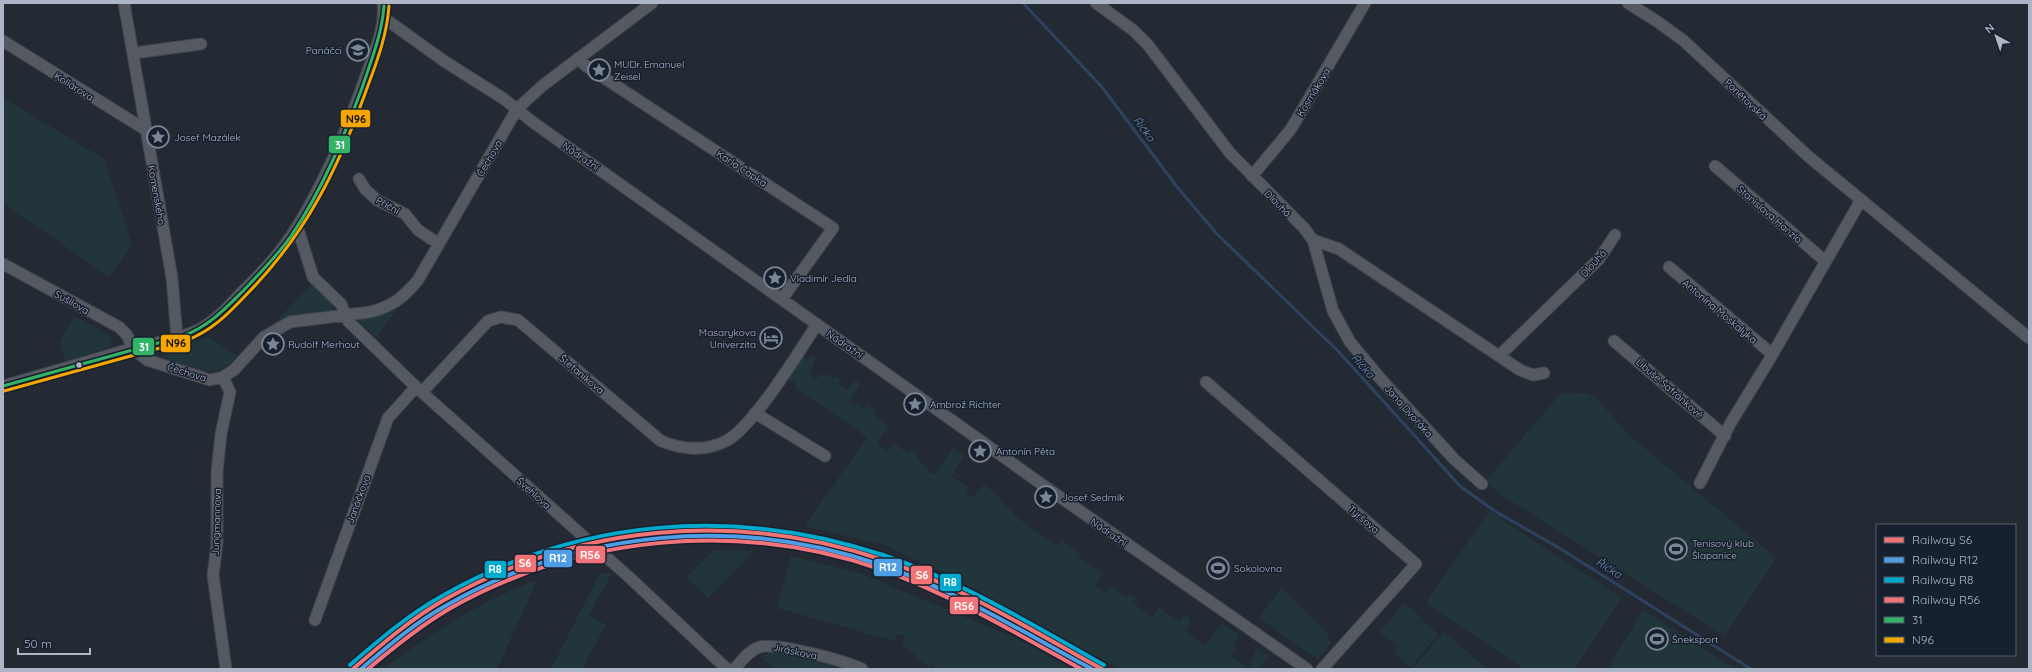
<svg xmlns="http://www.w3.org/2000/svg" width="2032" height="672" viewBox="0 0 2032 672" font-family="Quicksand,sans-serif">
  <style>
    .green { fill: #21353a }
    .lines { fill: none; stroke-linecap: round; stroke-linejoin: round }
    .stream { stroke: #2e425f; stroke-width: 3 }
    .minor-casing { stroke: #40454c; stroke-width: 13 }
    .minor { stroke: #545962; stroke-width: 11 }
    .bus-1-casing { stroke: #17202e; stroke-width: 6 }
    .bus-2-casing { stroke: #17202e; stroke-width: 6 }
    .bus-1 { stroke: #33b366; stroke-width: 3 }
    .bus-2 { stroke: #f7a600; stroke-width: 3 }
    .rail-1-casing { stroke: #17202e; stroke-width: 7 }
    .rail-2-casing { stroke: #17202e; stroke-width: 7 }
    .rail-3-casing { stroke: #17202e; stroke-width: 7 }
    .rail-4-casing { stroke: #17202e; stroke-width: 7 }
    .rail-1 { stroke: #f27373; stroke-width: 4 }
    .rail-2 { stroke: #4d9ee5; stroke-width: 4 }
    .rail-3 { stroke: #00a9ce; stroke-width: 4 }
    .rail-4 { stroke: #f3737a; stroke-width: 4 }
    .bus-dot { fill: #acb6c7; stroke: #17202e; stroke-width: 1.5 }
    .labels { text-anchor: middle; stroke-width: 3; stroke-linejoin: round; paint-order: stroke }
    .poi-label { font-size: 10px; fill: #acb6c7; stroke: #17202e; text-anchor: start }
    .street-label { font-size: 10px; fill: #acb6c7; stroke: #17202e }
    .water-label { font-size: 11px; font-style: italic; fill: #718cb2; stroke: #17202e }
    .line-badge { stroke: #17202e; stroke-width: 1.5 }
    .badge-label { font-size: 11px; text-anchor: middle; font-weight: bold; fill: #fff }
    .pale-badge-label { font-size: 11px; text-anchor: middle; font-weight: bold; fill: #111 }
  </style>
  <rect width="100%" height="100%" fill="#242a34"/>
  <path class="green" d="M3,98L104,159L132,245L109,277L3,203Z
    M313,283L333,305V311L282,322L278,319Z
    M397,309L376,338L356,318L376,316Z
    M74,316L111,336L112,346L65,361L60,342Z
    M209,337L238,356C213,383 194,369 165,358L163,354L164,351Z
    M812,355L816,358L809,373L816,379L821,373L825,376L826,373L834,379L836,376L841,380L839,384L848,390L855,380L861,384L849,402L855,407L857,404L865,409L868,405L877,411L874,416L889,426L877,443L887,451L893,443L908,453L911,449L919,455L917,459L929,468L928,471L934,475L953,448L965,456L951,476L968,487L965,492L973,498L984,484L1001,498L999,500L1015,512L1013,515L1057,545L1061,540L1081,553L1078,557L1103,573L1095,586L1106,593L1111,586L1127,597L1129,594L1136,598L1133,602L1138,605L1137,607L1152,618L1159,607L1165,611L1164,613H1167L1180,622L1184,615L1191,620L1186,632L1205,646L1222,623L1239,635L1233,645L1237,648L1231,656L1248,668C1253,661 1252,656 1258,648L1269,656L1260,669H1120L1026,619L954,578L884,545L805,526L867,437L794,387L796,384L788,379L802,357L807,360Z
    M1587,393L1599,401L1628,434L1776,558L1724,636L1503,496L1486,481L1560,394Z
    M1489,511L1622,598L1574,669H1524L1426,603Z
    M714,550L754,551L708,598L686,577Z
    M791,556L859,573L1016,638L1072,669H936L933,664L927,666L915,657L916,655L902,647L905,636L897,634L895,641L777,608Z
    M600,573H612L589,615L606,625L582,669H551Z
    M537,580L497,669H384C435,630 478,603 537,580Z
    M1281,588L1328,633L1330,643L1318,660L1259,618Z
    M1404,603L1422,618L1401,644L1422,620L1438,634L1411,667L1394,653L1399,647L1380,632Z
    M1643,610L1736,669H1609L1608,668Z
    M1444,632L1487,669H1412Z
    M774,652L828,664L842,669H774L760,656Z"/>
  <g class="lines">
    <path class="stream" d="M1023,3L1101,86L1178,188L1216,233L1338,351L1460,486L1496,512L1556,546L1751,669"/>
    <g class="minor-casing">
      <path id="minor" d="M124,3L172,278L177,338
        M1096,3L1133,30L1148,45L1230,153L1304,228L1313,240L1339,249L1520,370L1533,375L1544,373
        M1628,3L1658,22L1684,41L1809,157L2029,338
        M384,18L444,61L504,99L534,123L1047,488L1307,669
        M3,41L146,130
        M134,53L201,44
        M578,58L586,66L833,228L782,299
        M1715,166L1825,261
        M1252,176L1291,129L1365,3
        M359,179L365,189L377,200L405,214L418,230L439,244
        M297,228L299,232L313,277L341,304L348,321L416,387L630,578L727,669
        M1313,240L1333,311L1350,342L1379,377L1454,459L1482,484
        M3,264L119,327L127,335L133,349L147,360L210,380L223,377L234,370L264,337L290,322L370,312C393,306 403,298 418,280L517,109L542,86L652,3
        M1669,267L1772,354
        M1614,341L1725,436
        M1500,355L1599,259L1615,235
        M223,377L230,392L221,434L217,472V544L213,575L226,669
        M1206,382L1416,564L1322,669
        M3,386C46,374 88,361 131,349C154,343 178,340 200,329C217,320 230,305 243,291C263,272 283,250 297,227C326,180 348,127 366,76C374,53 386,28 383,3
        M422,392L488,321L501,317L518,320L661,441C681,449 705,452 726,441C753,427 799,352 817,324
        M755,413L825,456
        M1700,483L1730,424L1768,362L1861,200
        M315,620L388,418L416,387
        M734,669C742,661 749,650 760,647C776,642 845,661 862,669"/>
    </g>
    <use href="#minor" class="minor"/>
    <g class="bus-1-casing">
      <path id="bus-1" d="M3,386L183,336C209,326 224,310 243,291C260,273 277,256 291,236C322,191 343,139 362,88C371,61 382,34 384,6"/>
    </g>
    <g class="bus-2-casing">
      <path id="bus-2" d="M4,391L185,341C212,331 228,314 247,294C306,234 338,169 366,91C376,64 387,36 389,6"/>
    </g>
    <use href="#bus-1" class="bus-1"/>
    <use href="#bus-2" class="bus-2"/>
    <g class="rail-1-casing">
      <path id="rail-1" d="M353,669C382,644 411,619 444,600C579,524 736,510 883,560C960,586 1031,630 1102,669"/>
    </g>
    <g class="rail-2-casing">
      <path id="rail-2" d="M361,669C388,646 416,622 447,605C579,530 738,515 881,565C955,590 1023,632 1092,669"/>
    </g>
    <g class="rail-3-casing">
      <path id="rail-3" d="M350,665C379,640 408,615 442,596C579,518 734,506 883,555C961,581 1033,625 1104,665"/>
    </g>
    <g class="rail-4-casing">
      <path id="rail-4" d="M368,669C394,647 420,626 449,609C580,535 738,520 880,569C950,594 1016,633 1081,669"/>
    </g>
    <use href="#rail-1" class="rail-1"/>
    <use href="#rail-2" class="rail-2"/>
    <use href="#rail-3" class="rail-3"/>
    <use href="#rail-4" class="rail-4"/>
  </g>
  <defs>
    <g id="school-ring" transform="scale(1.15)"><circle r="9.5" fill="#17202e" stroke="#7c8594" stroke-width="1.5"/><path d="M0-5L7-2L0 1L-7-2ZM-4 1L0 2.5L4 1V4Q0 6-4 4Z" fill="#7c8594"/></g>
    <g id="sight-ring" transform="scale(1.15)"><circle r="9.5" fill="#17202e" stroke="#7c8594" stroke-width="1.5"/><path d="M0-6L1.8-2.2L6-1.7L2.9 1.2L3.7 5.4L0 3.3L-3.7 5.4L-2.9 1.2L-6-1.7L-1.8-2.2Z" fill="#7c8594"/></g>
    <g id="hotel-ring" transform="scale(1.15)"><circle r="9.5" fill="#17202e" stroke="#7c8594" stroke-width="1.5"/><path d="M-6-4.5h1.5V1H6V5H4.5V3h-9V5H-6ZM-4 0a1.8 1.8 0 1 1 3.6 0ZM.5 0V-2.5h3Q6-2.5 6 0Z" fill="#7c8594"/></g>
    <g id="stadium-ring" transform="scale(1.15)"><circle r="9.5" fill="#17202e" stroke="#7c8594" stroke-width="1.5"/><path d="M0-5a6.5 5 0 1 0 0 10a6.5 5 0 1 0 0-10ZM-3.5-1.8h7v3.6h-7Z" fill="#7c8594"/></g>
  </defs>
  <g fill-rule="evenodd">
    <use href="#school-ring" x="358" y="50"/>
    <use href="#sight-ring" x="599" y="70"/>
    <use href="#sight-ring" x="158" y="137"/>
    <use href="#sight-ring" x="775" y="278"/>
    <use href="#hotel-ring" x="771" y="338"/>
    <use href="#sight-ring" x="273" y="344"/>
    <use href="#sight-ring" x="915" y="404"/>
    <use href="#sight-ring" x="980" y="451"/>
    <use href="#sight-ring" x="1046" y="497"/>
    <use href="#stadium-ring" x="1676" y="549"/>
    <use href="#stadium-ring" x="1218" y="568"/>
    <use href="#stadium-ring" x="1657" y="639"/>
  </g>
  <circle class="bus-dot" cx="79" cy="365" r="3.5"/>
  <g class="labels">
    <g class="poi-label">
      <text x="342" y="54" text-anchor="end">Panáčci</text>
      <text x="614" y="68">MUDr. Emanuel<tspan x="614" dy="12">Zeisel</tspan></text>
      <text x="174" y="141">Josef Mazálek</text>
      <text x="790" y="282">Vladimír Jedla</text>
      <text x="756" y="336" text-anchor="end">Masarykova<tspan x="756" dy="12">Univerzita</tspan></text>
      <text x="288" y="348">Rudolf Merhout</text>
      <text x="930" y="408">Ambrož Richter</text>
      <text x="996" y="455">Antonín Pěta</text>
      <text x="1062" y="501">Josef Sedmík</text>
      <text x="1692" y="547">Tenisový klub<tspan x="1692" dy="12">Šlapanice</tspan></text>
      <text x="1234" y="572">Sokolovna</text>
      <text x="1672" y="643">Šneksport</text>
    </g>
    <g class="street-label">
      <text transform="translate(74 86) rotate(32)" y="4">Kollárova</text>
      <text transform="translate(1313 92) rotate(-59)" y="4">Kosmákova</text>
      <text transform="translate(1746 99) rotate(44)" y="4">Ponětovská</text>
      <text transform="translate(581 156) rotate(35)" y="4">Nádražní</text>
      <text transform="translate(489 158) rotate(-60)" y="4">Čechova</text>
      <text transform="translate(742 168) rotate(33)" y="4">Karla Čapka</text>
      <text transform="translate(157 195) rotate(80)" y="4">Komenského</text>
      <text transform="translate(1278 203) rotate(45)" y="4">Dlouhá</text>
      <text transform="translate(388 205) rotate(29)" y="4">Příční</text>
      <text transform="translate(1770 214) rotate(41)" y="4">Stanislava Hanzla</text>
      <text transform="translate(1593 263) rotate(-48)" y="4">Dlouhá</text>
      <text transform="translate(72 302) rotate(29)" y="4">Sušilova</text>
      <text transform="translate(1720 311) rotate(40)" y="4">Antonína Moskalyka</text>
      <text transform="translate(845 344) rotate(35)" y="4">Nádražní</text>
      <text transform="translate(187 372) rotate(17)" y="4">Čechova</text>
      <text transform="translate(582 374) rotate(40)" y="4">Štefanikova</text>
      <text transform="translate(1670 388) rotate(41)" y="4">Libuše Šafránkové</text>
      <text transform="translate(1409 411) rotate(48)" y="4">Jana Dvořáka</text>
      <text transform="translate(534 493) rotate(42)" y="4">Švehlova</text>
      <text transform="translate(358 499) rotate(-70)" y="4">Janáčkova</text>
      <text transform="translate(1364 519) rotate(41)" y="4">Tyršova</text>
      <text transform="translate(216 522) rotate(-88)" y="4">Jungmannova</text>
      <text transform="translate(1109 532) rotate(35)" y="4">Nádražní</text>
      <text transform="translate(795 651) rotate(12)" y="4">Jiráskova</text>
    </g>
    <g class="water-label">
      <text transform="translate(1144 129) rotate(53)" y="4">Říčka</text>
      <text transform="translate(1363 366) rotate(48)" y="4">Říčka</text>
      <text transform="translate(1609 568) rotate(32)" y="4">Říčka</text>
    </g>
  </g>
  <g class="line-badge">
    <rect x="340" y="109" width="31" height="19" rx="4" fill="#f7a600"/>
    <rect x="328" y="135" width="23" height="19" rx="4" fill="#33b366"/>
    <rect x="160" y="334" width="31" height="19" rx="4" fill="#f7a600"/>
    <rect x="132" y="337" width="23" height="19" rx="4" fill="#33b366"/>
    <rect x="575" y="545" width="31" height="19" rx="4" fill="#f3737a"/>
    <rect x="543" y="549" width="30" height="19" rx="4" fill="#4d9ee5"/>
    <rect x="514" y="554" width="23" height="19" rx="4" fill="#f27373"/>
    <rect x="873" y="558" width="30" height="19" rx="4" fill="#4d9ee5"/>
    <rect x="484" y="560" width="23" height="19" rx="4" fill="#00a9ce"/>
    <rect x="910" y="565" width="23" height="20" rx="4" fill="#f27373"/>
    <rect x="939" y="573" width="23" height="19" rx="4" fill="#00a9ce"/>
    <rect x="949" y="596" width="30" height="19" rx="4" fill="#f3737a"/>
  </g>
  <g class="badge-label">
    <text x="340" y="149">31</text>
    <text x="144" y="351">31</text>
    <text x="590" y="559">R56</text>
    <text x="558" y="562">R12</text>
    <text x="525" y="567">S6</text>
    <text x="888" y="571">R12</text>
    <text x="495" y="573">R8</text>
    <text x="922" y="579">S6</text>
    <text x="950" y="586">R8</text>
    <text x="964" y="610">R56</text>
  </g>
  <g class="pale-badge-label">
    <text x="356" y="123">N96</text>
    <text x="176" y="347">N96</text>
  </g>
  <rect width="2032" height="672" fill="none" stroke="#acb6c7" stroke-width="8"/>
  <rect x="1876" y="524" width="140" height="132" fill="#17202e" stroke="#535c6b"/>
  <rect x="1884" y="537" width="20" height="6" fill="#f27373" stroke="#535c6b"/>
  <text x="1912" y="544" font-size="12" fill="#acb6c7">Railway S6</text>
  <rect x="1884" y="557" width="20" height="6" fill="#4d9ee5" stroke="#535c6b"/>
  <text x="1912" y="564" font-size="12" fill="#acb6c7">Railway R12</text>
  <rect x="1884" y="577" width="20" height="6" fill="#00a9ce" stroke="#535c6b"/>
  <text x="1912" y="584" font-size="12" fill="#acb6c7">Railway R8</text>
  <rect x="1884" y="597" width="20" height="6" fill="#f3737a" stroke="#535c6b"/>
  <text x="1912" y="604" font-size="12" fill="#acb6c7">Railway R56</text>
  <rect x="1884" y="617" width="20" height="6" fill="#33b366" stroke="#535c6b"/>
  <text x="1912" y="624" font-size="12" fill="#acb6c7">31</text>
  <rect x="1884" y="637" width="20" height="6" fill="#f7a600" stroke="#535c6b"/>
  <text x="1912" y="644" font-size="12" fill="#acb6c7">N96</text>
  <g transform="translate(1996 36) rotate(320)" stroke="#17202e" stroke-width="3" paint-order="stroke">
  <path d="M0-3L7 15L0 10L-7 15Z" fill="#acb6c7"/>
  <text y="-6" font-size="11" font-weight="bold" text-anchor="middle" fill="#acb6c7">N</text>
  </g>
  <path d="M18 648v6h72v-6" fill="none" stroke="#acb6c7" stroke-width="2"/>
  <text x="24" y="648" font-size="12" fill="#acb6c7" stroke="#17202e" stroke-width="3" paint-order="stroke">50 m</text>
</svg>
